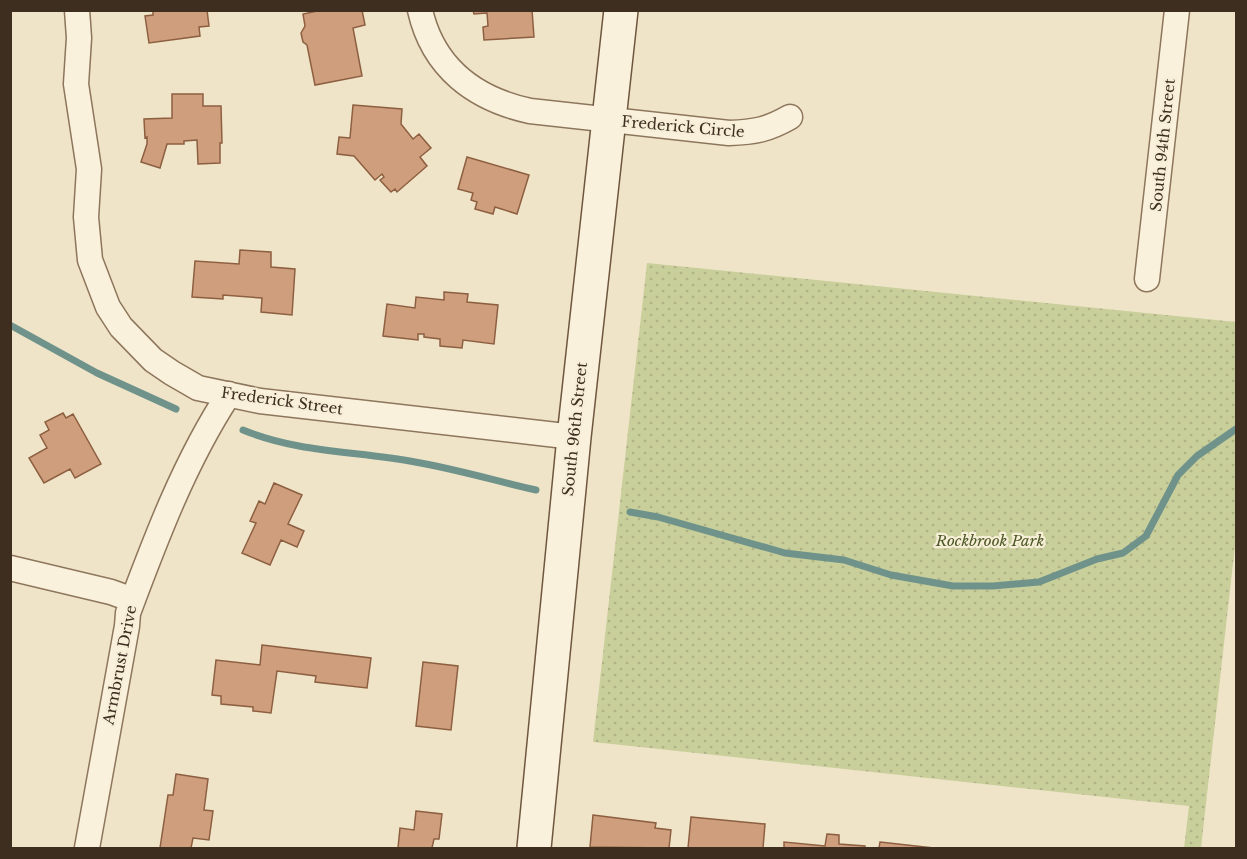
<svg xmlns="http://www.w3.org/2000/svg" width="1247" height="859" viewBox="0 0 1247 859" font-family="'Libre Baskerville',serif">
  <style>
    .park { fill: url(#park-dots) }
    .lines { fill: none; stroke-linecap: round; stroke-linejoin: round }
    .stream { stroke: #6f938a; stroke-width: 7 }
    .building { fill: #cf9f7d; stroke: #8d5f41; stroke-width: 1.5 }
    .street-casing { stroke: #8d765c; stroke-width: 27 }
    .secondary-casing { stroke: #6f573f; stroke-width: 36 }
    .street { stroke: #faf1dc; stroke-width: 24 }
    .secondary { stroke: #faf1dc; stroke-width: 33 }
    .labels { text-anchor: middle; stroke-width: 4.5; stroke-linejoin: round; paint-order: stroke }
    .street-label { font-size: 15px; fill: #3d2e20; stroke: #f7eed8 }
    .park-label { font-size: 15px; font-style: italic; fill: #4d5a26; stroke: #f7eed8 }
  </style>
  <defs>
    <pattern id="park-dots" width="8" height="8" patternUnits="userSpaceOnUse" patternTransform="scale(1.5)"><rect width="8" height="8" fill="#c9cf9b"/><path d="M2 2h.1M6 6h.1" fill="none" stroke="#aeb285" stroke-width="1.8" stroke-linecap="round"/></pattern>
  </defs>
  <rect width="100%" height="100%" fill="#f0e4c8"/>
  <path class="park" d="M647,263L1236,322V537L1201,848H1184L1189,806L593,742Z"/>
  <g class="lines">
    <path class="stream" d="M10,325L97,373L176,409
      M243,430C299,453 357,451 415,462C456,469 496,481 536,490
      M630,512L658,517L785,553L844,560L891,575L953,586H993L1039,582L1097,559L1123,553L1146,536L1178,475L1197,456L1236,429"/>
  </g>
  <path class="building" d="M153,10H207L209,26L199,27L200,36L149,43L145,16L153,15Z
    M322,10H362L365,25L353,28L362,76L315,85L307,45L303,42L301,33L305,26L303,14Z
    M473,10H532L534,37L484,40L483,27L488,26L487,13L474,14Z
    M172,94H203V106H221L222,143H220V163L198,164L197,140L184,141V144H167L160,168L141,162L147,144V137L145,138L144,119L172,118Z
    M353,105L402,109L401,124L413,139L419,134L431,148L420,157L427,166L397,192L395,189L391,192L380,180L384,177L382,174L375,180L354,156L337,154L339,137L350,138Z
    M467,157L529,175L517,214L495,207L493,214L475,209L477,202L471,200L473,193L458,189Z
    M240,250L271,252V267L295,269L292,315L261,312L262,298L223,295V299L192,297L195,261L239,264Z
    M444,292L468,294L467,302L498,305L494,344L463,340L462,348L440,346V339L424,337V334H418V340L383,336L387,304L415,308L416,297L444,300Z
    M63,413L66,418L73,414L101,464L75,478L70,469L44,483L29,458L47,448L40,435L49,430L45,422Z
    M274,483L302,495L288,524L304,531L297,547L281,540L270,565L242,553L256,523L250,521L259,501L265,504Z
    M262,645L371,658L367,688L315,682L316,676L277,671L271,713L253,711V707L221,704V696L212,695L216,660L260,665Z
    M423,662L458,666L451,730L416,726Z
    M176,774L208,779L204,810L213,811L209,840L193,838L191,848H160L168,795H173Z
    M416,811L442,814L439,839H434L432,848H398L400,828L414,830Z
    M593,815L656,823L655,828L671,830L669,848L590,847Z
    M691,817L765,824L763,848H688Z
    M827,834L839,835V844L865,846V848H784V842L825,846Z
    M880,842L934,848H879Z"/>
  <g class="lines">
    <g class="street-casing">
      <path id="street" d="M77,10L79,38L76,84L89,169L86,217L90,260L108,307L121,327L153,360L172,373L198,388L260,401L574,437
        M420,10C433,68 475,99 530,111L729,133C755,132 767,130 790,117
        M1147,279L1177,10
        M10,568L111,592L133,600
        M87,848L127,626L128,613C156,538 185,461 229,394"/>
    </g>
    <g class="secondary-casing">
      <path id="secondary" d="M534,848L574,437L621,10"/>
    </g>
    <use href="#street" class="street"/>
    <use href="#secondary" class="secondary"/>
  </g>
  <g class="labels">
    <g class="street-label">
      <text transform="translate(683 127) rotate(5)" y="5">Frederick Circle</text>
      <text transform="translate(1163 145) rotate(-84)" y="5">South 94th Street</text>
      <text transform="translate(282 401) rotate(8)" y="5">Frederick Street</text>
      <text transform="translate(575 429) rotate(-84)" y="5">South 96th Street</text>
      <text transform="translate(120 665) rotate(-79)" y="5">Armbrust Drive</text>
    </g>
    <g class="park-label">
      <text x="990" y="546">Rockbrook Park</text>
    </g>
  </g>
  <rect width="1247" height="859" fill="none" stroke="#3d2e20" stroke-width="24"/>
</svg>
